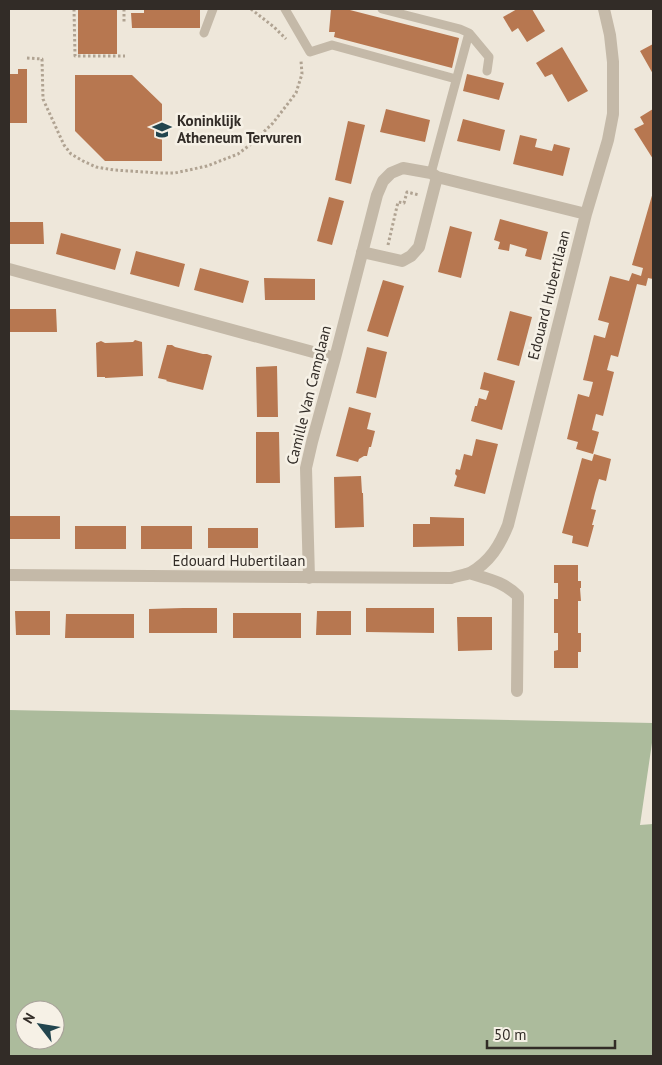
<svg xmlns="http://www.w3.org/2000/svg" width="662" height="1065" viewBox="0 0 662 1065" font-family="'PT Sans',sans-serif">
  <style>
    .green { fill: #acbb9c; fill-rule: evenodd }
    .building { fill: #b77750 }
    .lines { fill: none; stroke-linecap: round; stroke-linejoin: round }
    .path { stroke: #b0a392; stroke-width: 3; stroke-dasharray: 2.5 2.5; stroke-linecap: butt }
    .lane { stroke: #c4b9a8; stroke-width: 9 }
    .street { stroke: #c4b9a8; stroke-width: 12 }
    .labels { text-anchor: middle; stroke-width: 5; stroke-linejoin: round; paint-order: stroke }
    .poi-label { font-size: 15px; font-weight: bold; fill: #322c27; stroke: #f6f1e6; text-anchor: start }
    .street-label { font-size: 15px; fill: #322c27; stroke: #f6f1e6 }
  </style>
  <rect width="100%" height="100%" fill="#eee7da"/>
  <path class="green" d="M9,710L653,723V736L640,825L653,824V1056H9ZM25,1010H55V1040H25Z"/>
  <path class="building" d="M78,9H117V54H78Z
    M144,9H200V28H132L131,13H144Z
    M331,9H346L459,38L452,68L334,37L335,32H329Z
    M517,9H532L545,31L527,42L518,28L512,32L503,17Z
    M653,44V74L640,51Z
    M562,47L588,91L568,102L552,74L545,77L536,63Z
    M18,69H27V123H9V74H18Z
    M467,74L504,83L499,100L463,91Z
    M75,75H132L162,104V161H105L75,131Z
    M386,109L430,120L425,142L380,132Z
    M653,109V159L634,129L644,124L640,117Z
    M463,119L505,130L500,151L457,141Z
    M348,121L365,125L351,184L335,180Z
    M520,135L537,139L535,147L552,151L554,144L570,148L563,176L513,164Z
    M653,192V279L648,278L646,286L637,284L618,357L611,355L607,370L614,372L603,416L596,414L592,430L599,432L593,454L576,449L578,442L567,439L578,394L589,397L591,390L593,382L583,380L594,335L605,338L609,323L598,320L610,276L629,281L632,273L641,276L643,268L632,265Z
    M329,197L344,201L332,245L317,241Z
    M500,219L548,232L541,260L525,256L527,249L510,244L509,251L498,249L500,242L494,240Z
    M9,222H43L44,244H9Z
    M450,226L472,232L461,278L438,272Z
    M61,233L121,249L115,270L56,254Z
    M136,251L185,264L179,287L130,274Z
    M200,268L249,281L243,303L194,290Z
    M264,278L315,279V300H265Z
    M383,280L404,286L388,337L367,331Z
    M9,309H56L57,332H9Z
    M510,311L532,317L519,366L497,360Z
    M135,340L142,342L143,376L105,378V377H97L96,343L101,341L105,343L133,342Z
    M167,345H172L175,347L203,354H207L212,356L203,390L166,381L167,380L158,378Z
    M367,347L387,352L376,398L356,393Z
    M277,366L278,417H257L256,367Z
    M484,372L515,381L502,430L471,421L475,406H477L479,398L486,400L489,391L480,389Z
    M349,407L371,413L367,429L375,431L371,447H369L367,456H364L359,459L358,462L336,456Z
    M256,432H279L280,483H256Z
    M476,439L498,444L485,494L454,486L457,476L455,474L456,469L460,470L464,454L472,456Z
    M594,454L611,459L606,481L599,479L595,493L591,509L596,510L592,525H594L588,547L572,543L573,536L562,533L582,458L592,461Z
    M361,476L362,493H363L364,527L335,528L334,477Z
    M9,516H60V539H9Z
    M430,517L464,518V546L413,547V524H430Z
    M75,526H126V549H75Z
    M141,526H192V549H141Z
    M208,528H258V548H208Z
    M554,565H578V581H581V588H580L581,601H578V633H581V652H578V668H554V651L558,650V633H554V599H558V583H554Z
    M183,608H217V633H149V609Z
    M366,608H434V633L366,632Z
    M15,611H50V635H16Z
    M317,611H351V635H316Z
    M233,613H301V638H233Z
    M66,614H134V638H65Z
    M457,617H492V650L458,651Z"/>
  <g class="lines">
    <path class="path" d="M74,9L75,56H125
      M124,9V24
      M251,9L274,27L286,39
      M27,58L42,59L43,99L64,145L71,154L83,161L96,167L114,170L159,173H175L207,166L238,154L251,144L273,123L296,93L302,74L301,61
      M388,245L398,202L404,203L407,192L419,195"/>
    <path class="lane" d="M285,9L310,52L332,45L456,79
      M382,9L460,29L469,33L489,57L487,71
      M204,33L213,9
      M431,173L469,33"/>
    <path class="street" d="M362,252L402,261L411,256L419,247L437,177
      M9,269L335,358
      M469,573C488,579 503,581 518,596L517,691
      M9,575L451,578C457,576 464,575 470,573C490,562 500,545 508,525L586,214L608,140L613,114V62L610,35L604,9
      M309,578L306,468L312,442L335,358L377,195L383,181L391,173L403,168L431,173L437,177L586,214"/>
  </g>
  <defs>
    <g id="school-bare" transform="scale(1.5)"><path d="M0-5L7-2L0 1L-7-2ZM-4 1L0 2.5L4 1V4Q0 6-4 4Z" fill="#22454e" stroke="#f6f1e6" stroke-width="2.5" paint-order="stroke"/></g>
  </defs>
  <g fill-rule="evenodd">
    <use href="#school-bare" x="162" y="130"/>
  </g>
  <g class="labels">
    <g class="poi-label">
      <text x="177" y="126">Koninklijk<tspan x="177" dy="17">Atheneum Tervuren</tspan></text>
    </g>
    <g class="street-label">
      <text transform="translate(549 295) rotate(-76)" y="5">Edouard Hubertilaan</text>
      <text transform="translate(309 395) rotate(-76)" y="5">Camille Van Camplaan</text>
      <text x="239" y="566">Edouard Hubertilaan</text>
    </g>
  </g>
  <rect width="662" height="1065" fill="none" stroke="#322c27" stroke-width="20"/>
  <g transform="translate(40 1025) rotate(301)"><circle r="24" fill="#f6f1e6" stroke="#a8a29a"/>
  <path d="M0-4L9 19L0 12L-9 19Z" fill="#22454e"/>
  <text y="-8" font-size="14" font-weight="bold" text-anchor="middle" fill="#322c27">N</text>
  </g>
  <path d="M487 1040v8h128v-8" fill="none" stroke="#322c27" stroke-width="2.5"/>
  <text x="494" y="1040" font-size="15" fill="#322c27" stroke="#f6f1e6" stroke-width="4" paint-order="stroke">50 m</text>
</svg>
